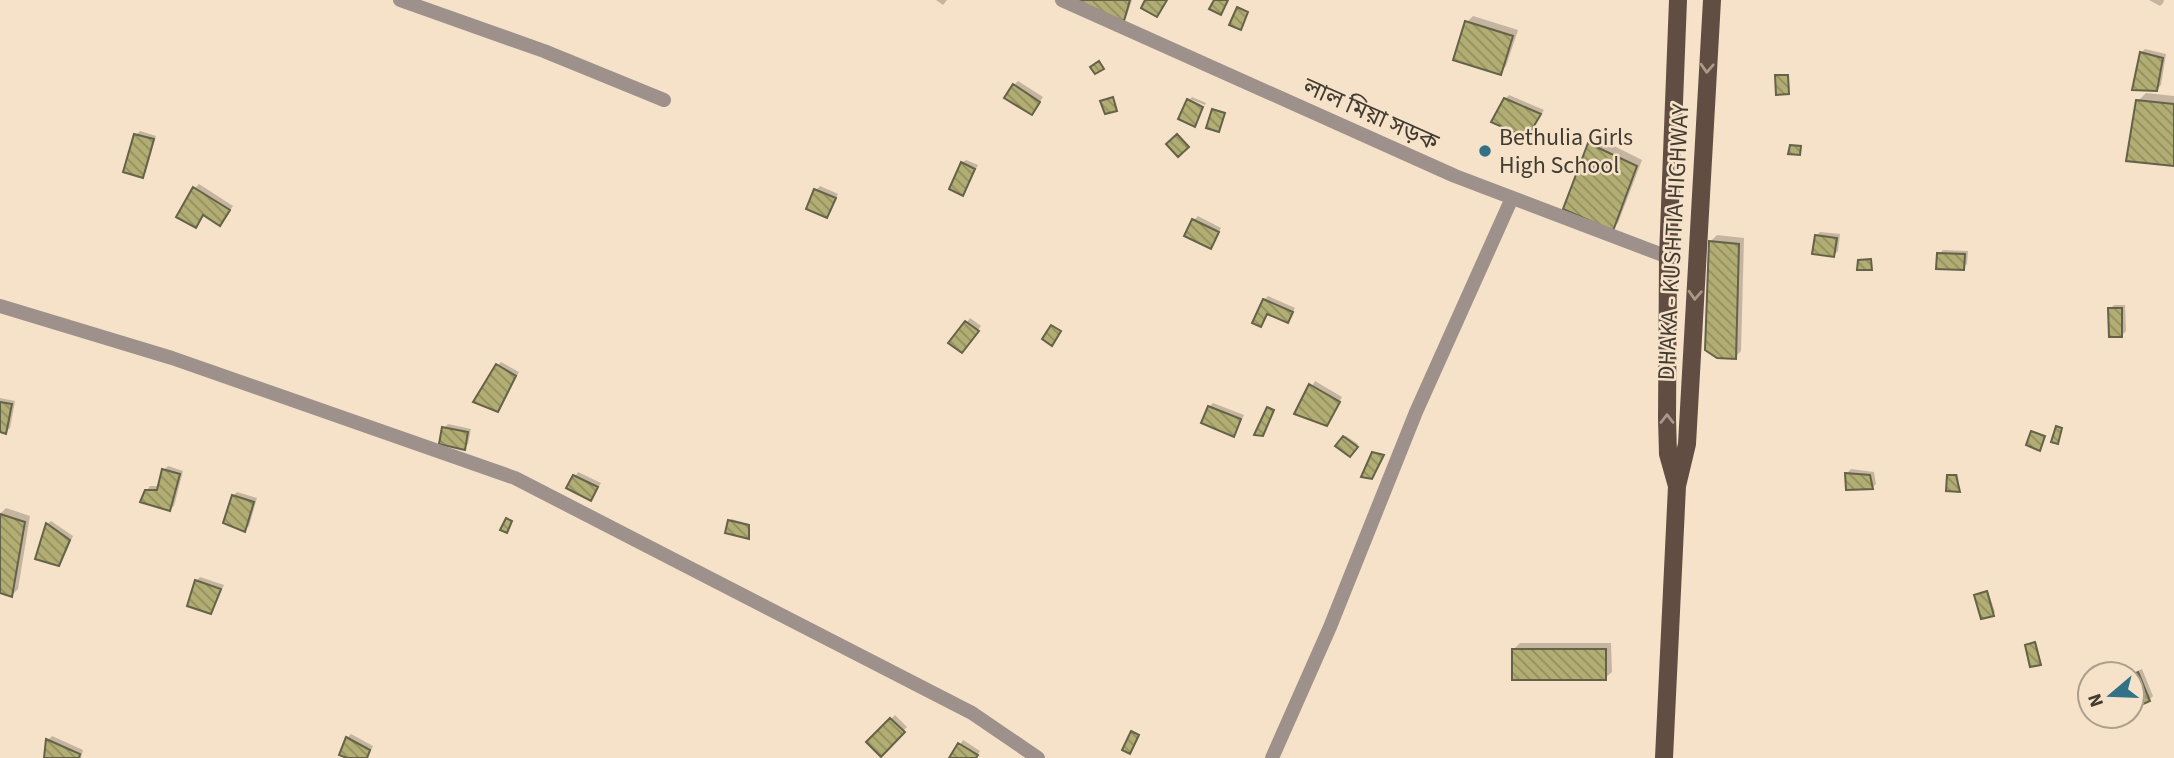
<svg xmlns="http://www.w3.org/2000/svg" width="2174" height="758" viewBox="0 0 2174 758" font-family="'Source Sans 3','Noto Sans Bengali',sans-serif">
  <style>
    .shadow { fill: #0003 }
    .building { fill: url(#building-back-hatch); stroke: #646248; stroke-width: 2 }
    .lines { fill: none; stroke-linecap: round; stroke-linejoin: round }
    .minor { stroke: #9e918b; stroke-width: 14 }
    .primary { stroke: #624d43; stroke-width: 18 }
    .oneway { stroke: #ac9886 }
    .poi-dot { fill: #327286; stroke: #f5e2c9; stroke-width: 2.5 }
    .labels { text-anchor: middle; stroke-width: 5; stroke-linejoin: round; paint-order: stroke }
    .street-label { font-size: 24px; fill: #423b31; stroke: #f5e2c9 }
    .poi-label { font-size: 24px; fill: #423b31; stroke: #f5e2c9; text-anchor: start }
  </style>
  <defs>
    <pattern id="building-back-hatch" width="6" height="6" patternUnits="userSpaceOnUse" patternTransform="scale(1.75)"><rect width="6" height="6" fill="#b2ad73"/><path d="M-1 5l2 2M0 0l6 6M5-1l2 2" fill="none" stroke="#928e5f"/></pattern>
  </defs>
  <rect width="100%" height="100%" fill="#f5e2c9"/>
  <path class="shadow" d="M936,0H947L943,5Z
    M1081,0H1132L1127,15L1124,19Z
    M2149,0H2164L2163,3L2160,6Z
    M1473,16L1518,30L1506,66L1500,73L1467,22Z
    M2145,49L2166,54L2161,85L2156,90L2141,53Z
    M1778,74H1789V92L1777,76Z
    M1018,81L1043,97L1035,109L1014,85Z
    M2146,93L2174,96V164L2138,101Z
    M1509,95L1544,110L1530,132L1505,99Z
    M1192,97L1206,103L1205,105L1190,99Z
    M140,131L156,136L146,172L142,176L136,135Z
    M1596,137L1642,160L1618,223L1612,229L1565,208L1590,144Z
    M966,160L978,165L963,194L962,163Z
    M199,184L233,206L220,224L204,214L196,226L195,188Z
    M820,186L838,194L827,216L816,190Z
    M1198,216L1221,228L1210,247L1194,220Z
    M1820,232L1840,234L1838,251L1834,255L1816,236Z
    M1717,235L1744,238L1741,351L1735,357L1711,241Z
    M1943,250L1968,251L1967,264L1963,268L1939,254Z
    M1268,296L1295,308L1288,321L1269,312L1261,325L1264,300Z
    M2114,305H2125L2126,331L2122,335L2110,309Z
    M970,318L981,326L966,347L951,343Z
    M501,362L519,372L498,410V365Z
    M1315,381L1342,397L1326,424L1297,413Z
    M0,398L15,401L10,428L6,432L0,430Z
    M1213,403L1244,415L1234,435L1209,407Z
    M448,424L471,429L468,444L464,448L444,428Z
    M1346,436L1358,444L1350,455L1338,446Z
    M168,466L183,471L174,506L170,509L146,491L150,486H159L164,470Z
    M1851,469L1874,472L1876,484L1872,488L1847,473Z
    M578,472L601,483L591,499L569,487Z
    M1950,474H1958L1959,490L1949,476Z
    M237,492L257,498L249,526L245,529L233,496Z
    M6,508L30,516L18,589L12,595L0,591V514Z
    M731,519L750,524V536L749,537L730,521Z
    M51,521L73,536L62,560L58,564L47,524Z
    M200,577L224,585L214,608L210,612L196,581Z
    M1988,591L1995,612L1993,614L1977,594Z
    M2036,642L2041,662L2040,663L2026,645Z
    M1520,643H1611L1612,672L1605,678L1513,650Z
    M2142,669L2153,696L2149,700L2132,704L2131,674Z
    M895,715L907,727L881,754L869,742Z
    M351,734L373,746L368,758H351L347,738Z
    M52,736L83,750L81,758H46L48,740Z
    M963,740L980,751L976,758H951Z"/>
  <path class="building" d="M1080,0H1130L1124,21L1078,6Z
    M1145,0H1167L1157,17L1141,8Z
    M1214,0H1228L1221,15L1209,9Z
    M1237,7L1248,12L1241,30L1229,25Z
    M1465,21L1513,36L1501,75L1453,60Z
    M2140,52L2163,58L2157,91L2132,90Z
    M1099,61L1104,69L1095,74L1090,67Z
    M1775,75H1788L1789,94L1776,95Z
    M1013,84L1040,102L1032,115L1004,98Z
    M1113,97L1117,111L1105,114L1100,101Z
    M1504,98L1541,114L1527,138L1491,122Z
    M1187,99L1203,107L1195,127L1178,119Z
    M2136,100L2174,104V166L2126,161Z
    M1212,109L1225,113L1219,132L1206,128Z
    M134,134L154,139L143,178L123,172Z
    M1177,134L1189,147L1178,157L1166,144Z
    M1588,143L1637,166L1613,231L1563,209Z
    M1790,145L1801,146L1800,155L1788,154Z
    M961,162L975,169L963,196L949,189Z
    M193,187L230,210L220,226L203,215L196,228L176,217Z
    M814,189L836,198L827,218L806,209Z
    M1192,219L1219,232L1211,249L1184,236Z
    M1815,235L1837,238L1834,257L1812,254Z
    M1709,241L1739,244L1736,359L1717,358L1705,350Z
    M1937,253L1965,254L1964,270L1936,269Z
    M1871,259L1872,270H1857L1858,260Z
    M1263,299L1293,312L1288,323L1267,314L1261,327L1252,323Z
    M2108,308H2122V337H2109Z
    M965,321L979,331L962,353L948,343Z
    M1051,325L1061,331L1052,346L1042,339Z
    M496,364L516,376L498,412L473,402Z
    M1309,384L1340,402L1327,426L1294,414Z
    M0,402L12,404L6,434L0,432Z
    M1208,406L1241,419L1234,437L1201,423Z
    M1267,407L1274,410L1263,436L1254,435Z
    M2056,426L2062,428L2058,444L2051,442Z
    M442,427L468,432L465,450L439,444Z
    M2031,431L2045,436L2040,451L2026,445Z
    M1343,436L1358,447L1350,457L1335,446Z
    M1372,452L1384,455L1372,479L1361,477Z
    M162,469L180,474L170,511L140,502L145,490H157Z
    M1845,473L1870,475L1873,489L1846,490Z
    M573,475L598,487L591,501L566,488Z
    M1947,475H1956L1960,492L1946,491Z
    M232,495L254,502L245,532L223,523Z
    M0,514L25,522L12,597L0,593Z
    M506,518L512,521L507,533L500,530Z
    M728,520L749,525V539L725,533Z
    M46,523L70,540L59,566L35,559Z
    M195,580L221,589L211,614L187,606Z
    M1987,591L1994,616L1981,619L1974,595Z
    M2035,642L2041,665L2030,667L2025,645Z
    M1512,649H1606V680H1512Z
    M2138,672L2150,701L2132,709V675Z
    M890,718L905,732L881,757L866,742Z
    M1131,731L1139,735L1130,754L1122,750Z
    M346,737L370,750L367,758H347L339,755Z
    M46,739L80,754L79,758H44Z
    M958,743L978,755L976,758H949Z"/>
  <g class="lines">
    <path class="minor" d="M400,0L544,51L664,100
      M1062,0L1455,176L1668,257
      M0,306L172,358L515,478L972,713L1038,758
      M1272,758L1330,627L1416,412L1512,198"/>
    <path class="primary" d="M1677,486L1668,454L1667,418L1668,257L1678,0
      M1664,758L1677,486L1687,444L1712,0"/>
  </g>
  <defs><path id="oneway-chevron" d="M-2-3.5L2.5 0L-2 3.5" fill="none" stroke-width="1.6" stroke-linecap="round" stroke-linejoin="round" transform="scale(1.75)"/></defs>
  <g class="oneway">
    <use href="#oneway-chevron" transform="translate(1707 68) rotate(93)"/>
    <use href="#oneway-chevron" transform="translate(1695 295) rotate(93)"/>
    <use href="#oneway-chevron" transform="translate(1667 419) rotate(-90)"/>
  </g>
  <circle class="poi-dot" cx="1485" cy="151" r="7"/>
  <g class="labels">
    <g class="street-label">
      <text transform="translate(1371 114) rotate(24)" y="8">লাল মিয়া সড়ক</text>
      <text transform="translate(1673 242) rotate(-87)" y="8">DHAKA - KUSHTIA HIGHWAY</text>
    </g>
    <g class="poi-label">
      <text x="1499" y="145">Bethulia Girls<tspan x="1499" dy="28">High School</tspan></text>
    </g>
  </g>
  <g transform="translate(2111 695) rotate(251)"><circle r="33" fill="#f5e2c9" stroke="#ad9f8c" stroke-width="2"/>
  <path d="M0-5L12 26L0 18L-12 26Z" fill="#327286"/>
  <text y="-10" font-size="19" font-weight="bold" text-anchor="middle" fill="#423b31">N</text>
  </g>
</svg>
